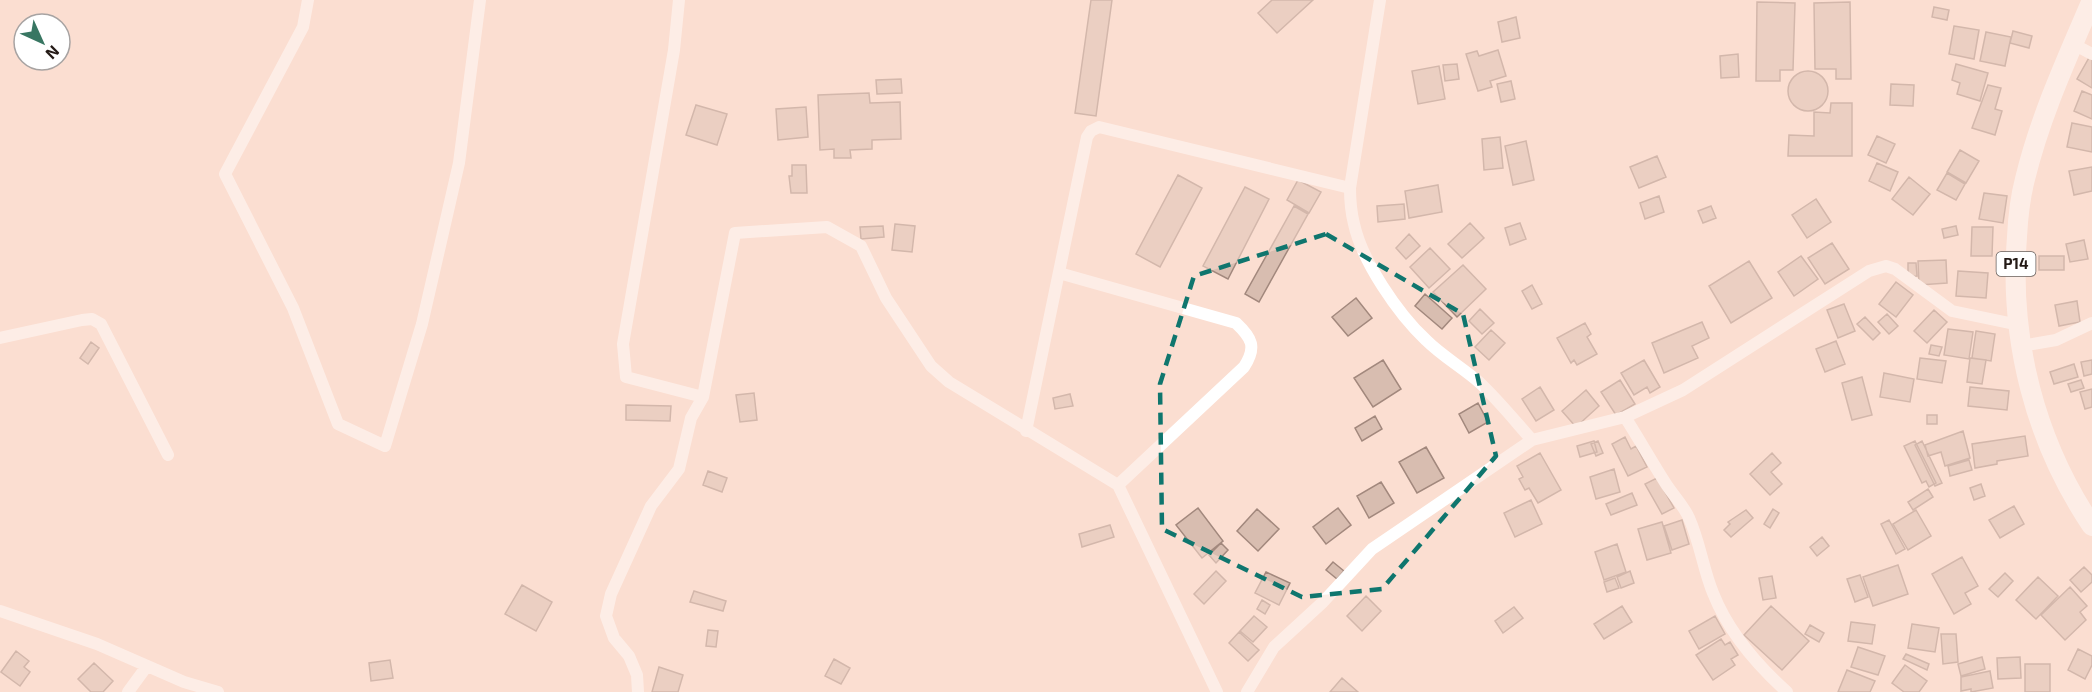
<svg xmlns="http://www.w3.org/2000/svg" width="2092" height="692" viewBox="0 0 2092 692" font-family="'Exo 2',sans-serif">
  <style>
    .building { fill: #d8bdb0; stroke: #a2887d; stroke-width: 1.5 }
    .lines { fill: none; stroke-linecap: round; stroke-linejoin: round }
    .minor { stroke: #fff; stroke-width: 12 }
    .primary { stroke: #fff; stroke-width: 20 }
    .marked { fill: none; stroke: #0f766e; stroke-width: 4.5; stroke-dasharray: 12 8; stroke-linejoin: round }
    .labels { text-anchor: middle; stroke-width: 4.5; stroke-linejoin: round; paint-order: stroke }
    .shield { fill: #fff; stroke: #665f5c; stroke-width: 1.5 }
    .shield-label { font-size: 15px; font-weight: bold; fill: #241a16 }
  </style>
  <rect width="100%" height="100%" fill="#fbded1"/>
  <path class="building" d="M1091,0H1112L1096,116L1075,113Z
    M1272,0H1313L1277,33L1258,13Z
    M1757,2L1795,3L1793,70H1780V81H1756Z
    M1850,2L1851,79H1836V69H1815L1814,3Z
    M1934,7L1949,10L1947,20L1932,17Z
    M1516,17L1520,38L1502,42L1498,22Z
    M1954,26L1979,30L1974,59L1949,54Z
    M2013,31L2032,36L2029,48L2010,43Z
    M1986,32L2011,37L2005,66L1980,61Z
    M1498,50L1506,76L1490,81L1492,87L1478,91L1466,54L1477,51L1479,56Z
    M1738,54L1739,77L1721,78L1720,56Z
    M2090,56L2092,57V88L2077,79Z
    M1457,64L1459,79L1445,81L1443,65Z
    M1956,64L1988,73L1980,101L1957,94L1960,83L1952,80Z
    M1439,66L1445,99L1418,104L1412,71Z
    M1788 91a20 20 0 1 1 40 0a20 20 0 1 1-40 0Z
    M901,79L902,93L877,94L876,80Z
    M1511,81L1515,99L1501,102L1497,84Z
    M1891,84L1914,85L1913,106L1890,105Z
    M1988,85L2001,88L1995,109L2002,111L1995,135L1972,128Z
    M2082,91L2092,95V119L2074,111Z
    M869,93L870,103L900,102L901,139L872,140V149L850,150L851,158H834V149L820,150L818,95Z
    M1831,103H1852V156H1788L1789,135L1814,136V112L1830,113Z
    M696,105L727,114L717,145L686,135Z
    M806,107L808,137L778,140L776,109Z
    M2072,123L2092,127V152L2067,147Z
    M1877,136L1895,144L1886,163L1868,155Z
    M1500,137L1503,168L1484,170L1482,139Z
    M1526,141L1534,180L1513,185L1505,146Z
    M1960,150L1979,161L1966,183L1947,172Z
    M1657,156L1666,177L1639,188L1630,167Z
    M1877,163L1898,172L1890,191L1869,181Z
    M792,165H806L807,193H791L789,176H792Z
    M2092,167V191L2074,195L2069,171Z
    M1947,173L1965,184L1956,200L1937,190Z
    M1178,175L1202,188L1160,267L1136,254Z
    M1909,177L1930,194L1913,215L1892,199Z
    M1298,180L1321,192L1309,213L1287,200Z
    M1438,185L1442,212L1409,218L1405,191Z
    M1245,187L1269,199L1228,279L1203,266Z
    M1984,193L2007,196L2003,223L1979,219Z
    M1659,196L1664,212L1645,219L1640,203Z
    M1816,199L1831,222L1807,238L1792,215Z
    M1404,204L1405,219L1378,222L1377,206Z
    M1294,206L1308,214L1259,302L1245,294Z
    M1711,206L1716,218L1703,223L1698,211Z
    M1470,223L1484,238L1462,258L1448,244Z
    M1520,223L1526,239L1510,245L1505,228Z
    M895,224L915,226L912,252L892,250Z
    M883,226L884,237L861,239L860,227Z
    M1956,226L1958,235L1944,238L1942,229Z
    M1972,227H1993L1992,256H1971Z
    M1409,234L1420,246L1406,259L1396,248Z
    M2084,240L2088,259L2070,262L2066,244Z
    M1832,243L1849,269L1825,284L1808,258Z
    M1430,248L1450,269L1429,288L1410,267Z
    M1801,256L1818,279L1794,296L1778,272Z
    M2039,256H2064V270H2039Z
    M1946,260L1947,283L1919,285L1918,261Z
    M1749,261L1772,298L1731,323L1709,286Z
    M1908,263H1916L1917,276L1908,277Z
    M1463,265L1486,289L1457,317L1433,292Z
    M1958,271L1988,273L1986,298L1956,296Z
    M1896,282L1913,295L1896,317L1879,304Z
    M1532,285L1542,304L1532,309L1522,291Z
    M1425,294L1452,318L1442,329L1415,306Z
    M1356,298L1372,318L1348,336L1332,317Z
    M2077,301L2080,322L2059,326L2055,305Z
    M1844,304L1855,331L1838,338L1827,310Z
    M1480,309L1494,323L1482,334L1469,321Z
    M1934,310L1947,322L1927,343L1914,331Z
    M1887,314L1898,326L1889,334L1878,322Z
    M1865,317L1880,333L1873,340L1857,324Z
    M1702,322L1709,338L1692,346L1698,358L1664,373L1652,343Z
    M1585,323L1591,334L1587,337L1597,354L1577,365L1574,360L1571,363L1557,338Z
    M1948,329L1973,332L1969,359L1944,355Z
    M1491,330L1505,343L1489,360L1475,347Z
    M1976,331L1995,334L1991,361L1972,358Z
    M1836,341L1845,364L1825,372L1816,349Z
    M91,342L99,348L88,364L80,358Z
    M1931,345L1942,347L1939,356L1929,354Z
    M1920,358L1946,361L1942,383L1917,379Z
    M1970,358L1986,360L1982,384L1967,382Z
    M1383,360L1401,389L1373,407L1354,378Z
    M1644,360L1660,387L1650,393L1647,387L1634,395L1621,373Z
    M2092,360V374L2084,376L2081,362Z
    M2074,364L2078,377L2054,384L2050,372Z
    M1884,373L1914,379L1910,402L1880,397Z
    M1862,377L1872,415L1852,420L1842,383Z
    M1620,380L1635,404L1616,415L1601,392Z
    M2081,380L2084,388L2071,392L2068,384Z
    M1540,387L1554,410L1536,421L1522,399Z
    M1970,387L2009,391L2007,410L1968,406Z
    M2092,389V407L2085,409L2080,392Z
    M1586,390L1599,406L1576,427L1562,411Z
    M754,393L757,420L740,422L736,395Z
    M1070,394L1073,406L1055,409L1053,398Z
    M1478,403L1488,422L1469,433L1459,414Z
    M626,405L671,406L670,421L626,420Z
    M1927,415H1937V424H1927Z
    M1375,416L1382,429L1362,441L1355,428Z
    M1963,431L1970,458L1945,466L1941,452L1928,456L1925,445Z
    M2025,436L2028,456L1997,461V464L1975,468L1972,444Z
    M1625,437L1631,449L1636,446L1647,467L1628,476L1612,444Z
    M1594,441L1597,452L1580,457L1577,446Z
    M1598,441L1603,453L1596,456L1591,444Z
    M1915,441L1936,483L1929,487L1926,481L1922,483L1904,446Z
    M1922,441L1942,483L1935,486L1915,445Z
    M1426,447L1444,478L1417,493L1399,462Z
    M1540,453L1561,490L1538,503L1529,488L1525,490L1519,479L1523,477L1517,466Z
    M1772,453L1781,463L1771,472L1782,484L1770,495L1750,474Z
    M1969,460L1972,470L1950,476L1948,466Z
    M1614,469L1620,492L1596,499L1590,477Z
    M708,471L727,478L722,492L703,485Z
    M1657,478L1674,508L1662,514L1645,484Z
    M1381,482L1394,503L1369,518L1357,496Z
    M1981,484L1985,496L1974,500L1970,488Z
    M1928,489L1933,497L1913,510L1908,502Z
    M1632,493L1637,505L1611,515L1606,504Z
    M1531,500L1542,524L1515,537L1504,513Z
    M2014,506L2024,524L2000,538L1989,520Z
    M1198,508L1223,541L1202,558L1176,525Z
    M1338,508L1351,525L1326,544L1313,527Z
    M1257,509L1279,529L1258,551L1237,531Z
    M1773,509L1779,513L1770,528L1764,524Z
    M1746,510L1753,518L1731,537L1724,530L1730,524L1728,522Z
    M1916,510L1931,536L1908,550L1893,524Z
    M1682,520L1689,544L1672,550L1664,526Z
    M1889,520L1905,549L1896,554L1881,524Z
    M1662,522L1671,553L1647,560L1638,529Z
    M1110,525L1114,537L1082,547L1079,534Z
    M1822,537L1829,546L1817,556L1810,547Z
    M1221,543L1228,550L1216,563L1209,555Z
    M1617,544L1626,572L1604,580L1595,552Z
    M1962,557L1978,586L1965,593L1971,604L1954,614L1932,574Z
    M1333,562L1344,571L1337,579L1326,570Z
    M1898,565L1908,594L1873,606L1863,577Z
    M2084,567L2092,575V582L2081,592L2070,580Z
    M1216,571L1226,581L1204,604L1194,594Z
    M1630,571L1634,583L1621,588L1617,577Z
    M1266,572L1290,583L1279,605L1255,593Z
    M2005,573L2013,581L1998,597L1989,589Z
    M1860,575L1868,597L1855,602L1847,579Z
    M1772,576L1776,598L1763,600L1759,578Z
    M2038,577L2058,596L2036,619L2016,600Z
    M1615,578L1619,588L1607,592L1604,582Z
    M522,585L552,602L536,631L505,614Z
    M2070,587L2087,606L2080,612L2086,620L2065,640L2041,615Z
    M694,591L726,601L723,611L690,602Z
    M1366,596L1381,611L1362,631L1347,616Z
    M1262,600L1270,605L1265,614L1257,609Z
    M1622,606L1632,622L1604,639L1594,624Z
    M1771,606L1809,641L1782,670L1744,635Z
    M1514,607L1523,618L1503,633L1495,621Z
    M1254,616L1267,627L1253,642L1240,631Z
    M1715,616L1725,634L1699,649L1689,631Z
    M1851,622L1875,625L1872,644L1848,641Z
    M1912,624L1939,628L1935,652L1908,648Z
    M1810,625L1824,633L1819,642L1805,634Z
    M708,630L718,631L716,647L706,646Z
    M1239,632L1259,650L1248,661L1229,643Z
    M1941,634H1956L1958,662L1943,664Z
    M1721,639L1725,645L1730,642L1738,655L1731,659L1735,665L1713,680L1696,655Z
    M1858,647L1885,656L1878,675L1851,667Z
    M2078,649L2092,656V665L2085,679L2068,670Z
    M16,651L29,661L24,667L30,672L20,686L1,672Z
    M1906,654L1929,664L1927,670L1903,659Z
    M1982,657L1985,669L1961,676L1958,664Z
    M2020,657L2021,678L1998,679L1997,658Z
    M834,659L850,668L841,684L825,676Z
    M390,660L393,678L371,681L369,663Z
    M94,663L113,681L103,692H91L78,679Z
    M2025,664H2050V692H2025Z
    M1905,665L1927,681L1919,692H1904L1892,683Z
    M659,667L683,675L678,692H652Z
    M1847,670L1875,681L1870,692H1838Z
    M1990,671L1993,688L1971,692V689L1961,691V677Z
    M1342,678L1358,692H1330Z"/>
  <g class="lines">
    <path class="minor" d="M308,0L303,27L225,174L293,308L338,424L385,446L422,324L459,163L480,0
      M679,0L674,50L623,344L626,377L703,397
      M1380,0L1350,188C1350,200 1351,212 1354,224C1362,261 1398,314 1426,340C1442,356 1463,368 1480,383C1499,401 1515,421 1532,440
      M2073,44L2092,54
      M1059,273L1236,323C1252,338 1257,347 1244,367L1118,485
      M0,338L82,320L92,319L101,324L168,455
      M2021,346L2056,340L2092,323
      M1625,417C1639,439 1652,462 1666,484C1673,495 1684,506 1689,518C1700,542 1703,569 1713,593C1728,631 1757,665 1787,692
      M1026,431L1087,137L1091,131L1099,127L1350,188
      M0,611L97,644L184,682L218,692
      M128,692L147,666
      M638,692L637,675L629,656L614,638L606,616L611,594L651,506L679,469L691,418L703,397L735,233L827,227L861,246L886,298L931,366L949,382L1118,485L1217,692
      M1247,692L1274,647L1323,602L1372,549L1532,440L1625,417L1683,390L1869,271L1886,266L1895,269L1952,311L2019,325"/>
    <path class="primary" d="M2092,0C2067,58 2040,117 2025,179C2020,198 2018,217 2017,237C2009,340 2035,441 2092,526"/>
  </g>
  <path d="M0 0H2092V692H0ZM1326,234L1463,314L1496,456L1382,589L1302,597L1162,529L1160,384L1194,276Z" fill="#fbded1" fill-opacity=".55" fill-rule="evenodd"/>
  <path class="marked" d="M1326,234L1463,314L1496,456L1382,589L1302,597L1162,529L1160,384L1194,276Z"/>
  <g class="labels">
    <rect class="shield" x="1996.5" y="252" width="39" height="24" rx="4.5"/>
    <g class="shield-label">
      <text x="2016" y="269">P14</text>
    </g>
  </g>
  <g transform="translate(42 42) rotate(135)"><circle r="28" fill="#ffffff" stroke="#a7a3a2" stroke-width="1.5"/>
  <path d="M0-4.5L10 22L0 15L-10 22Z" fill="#387662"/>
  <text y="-9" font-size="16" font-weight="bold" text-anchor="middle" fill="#241a16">N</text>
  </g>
</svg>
